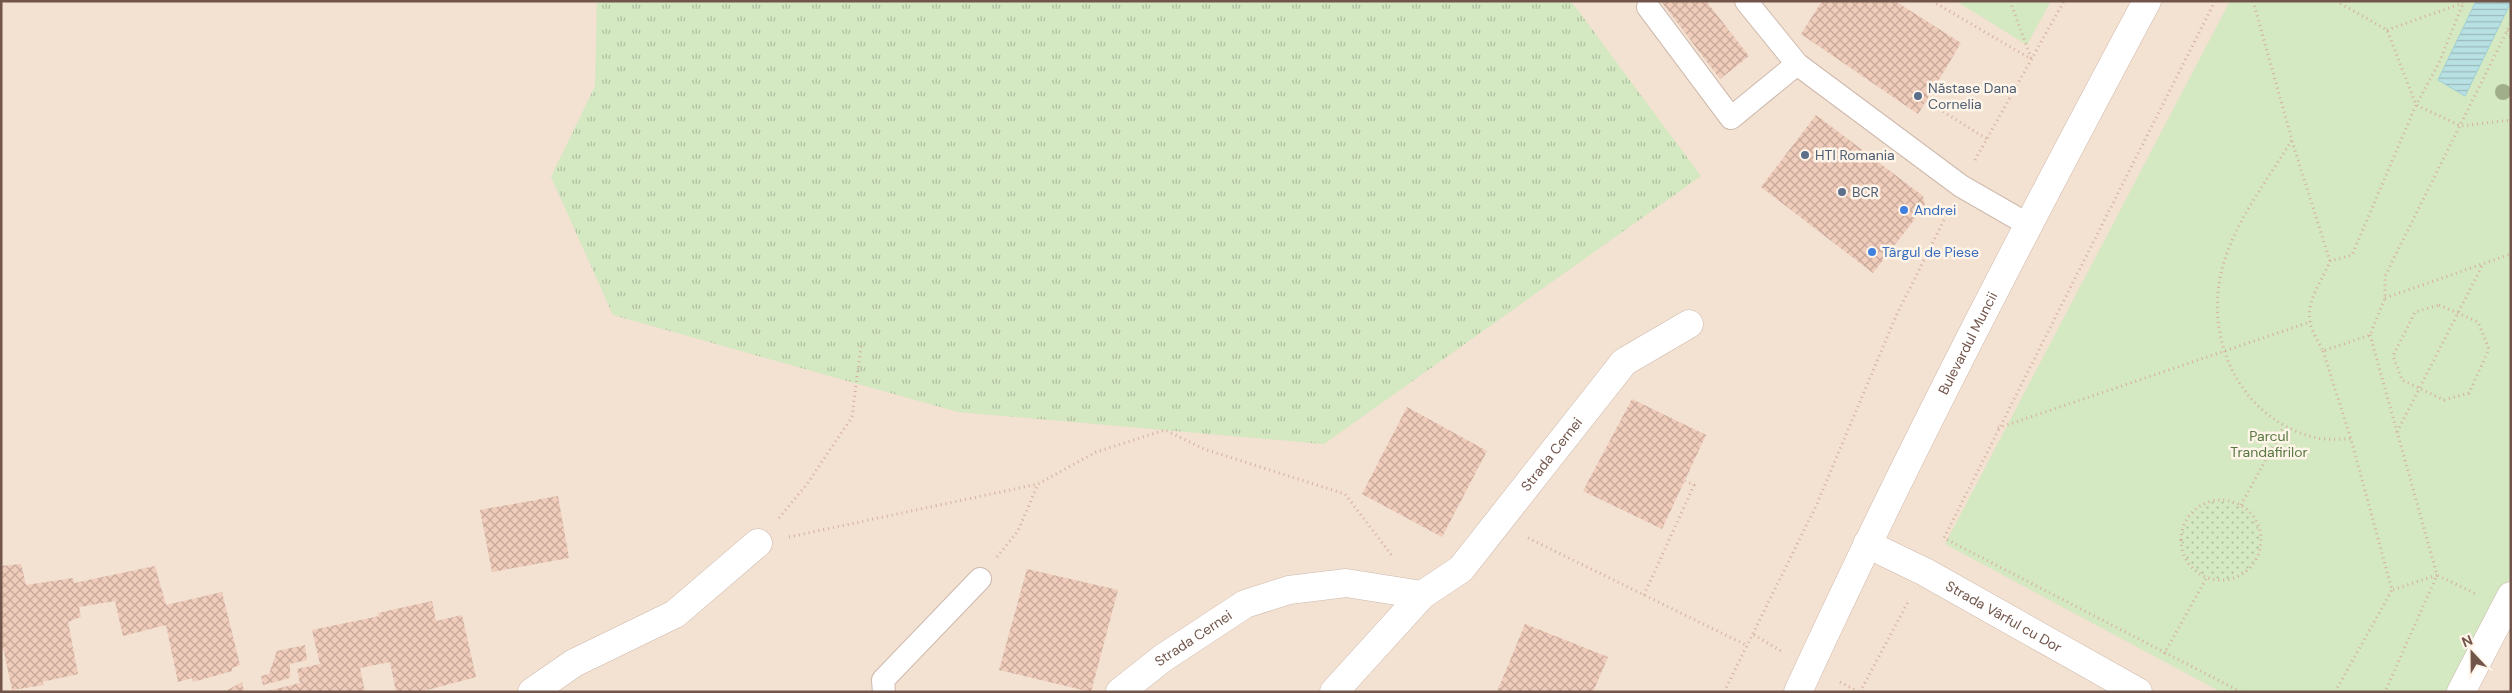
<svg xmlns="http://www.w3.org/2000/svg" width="2512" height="693" viewBox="0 0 2512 693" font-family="'DM Sans',sans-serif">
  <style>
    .residential { fill: #f3e1d1 }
    .grass { fill: url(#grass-tufts) }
    .park { fill: #d4e8c2 }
    .garden { fill: url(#garden-dots) }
    .water { fill: url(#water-rules); stroke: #9ed1d6 }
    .building { fill: url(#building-cross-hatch) }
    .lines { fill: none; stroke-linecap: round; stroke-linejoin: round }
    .lane-casing { stroke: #ceb9ad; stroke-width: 24 }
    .street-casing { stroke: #ceb9ad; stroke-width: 29 }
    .secondary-casing { stroke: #d1b8aa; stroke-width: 29 }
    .path { stroke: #d5af9e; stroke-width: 3; stroke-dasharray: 1 4; stroke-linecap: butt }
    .lane { stroke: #fff; stroke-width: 22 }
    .street { stroke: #fff; stroke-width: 28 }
    .secondary { stroke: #fff; stroke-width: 28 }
    .tree { fill: #a0ae8a }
    .service-dot { fill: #5c6f8a; stroke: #fff4e8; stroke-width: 2 }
    .shop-dot { fill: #3f7fe0; stroke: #fff4e8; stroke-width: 2 }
    .labels { text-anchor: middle; stroke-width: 5; stroke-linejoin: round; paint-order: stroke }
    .service-label { font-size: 14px; fill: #4e5e75; stroke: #fff4e8; text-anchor: start }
    .shop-label { font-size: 14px; fill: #366cbe; stroke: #fff4e8; text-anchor: start }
    .street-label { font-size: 14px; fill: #72554a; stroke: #fff4e8 }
    .park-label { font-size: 14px; fill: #567842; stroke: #fff4e8 }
  </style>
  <defs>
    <pattern id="grass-tufts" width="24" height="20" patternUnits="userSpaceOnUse" patternTransform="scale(1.25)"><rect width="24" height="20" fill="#d4e8c2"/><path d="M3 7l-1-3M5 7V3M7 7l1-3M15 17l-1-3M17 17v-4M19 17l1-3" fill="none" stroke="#b0bfa0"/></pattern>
    <pattern id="garden-dots" width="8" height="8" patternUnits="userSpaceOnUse" patternTransform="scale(1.25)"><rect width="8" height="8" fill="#d4e8c2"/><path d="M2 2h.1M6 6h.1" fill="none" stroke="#b0bfa0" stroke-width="1.8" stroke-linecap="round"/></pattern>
    <pattern id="water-rules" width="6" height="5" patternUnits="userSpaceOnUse" patternTransform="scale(1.25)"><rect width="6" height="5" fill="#b8e1e4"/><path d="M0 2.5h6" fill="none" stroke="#9ab9bb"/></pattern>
    <pattern id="building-cross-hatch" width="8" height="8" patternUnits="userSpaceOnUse" patternTransform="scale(1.25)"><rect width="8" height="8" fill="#f0ccbb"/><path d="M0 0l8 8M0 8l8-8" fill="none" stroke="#c7a89a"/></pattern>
  </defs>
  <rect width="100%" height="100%" fill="#fbf0e3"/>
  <path class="residential" d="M1,1H2511V692H1Z"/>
  <path class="grass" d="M597,1H1571L1701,176L1324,444L958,412L613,315L551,177L595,86Z"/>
  <path class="park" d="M1956,1H2051L2027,45Z
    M2230,1H2511V576L2451,692H2221L1945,544Z"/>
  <path class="garden" d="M2182 540a39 39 0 1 1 78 0a39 39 0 1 1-78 0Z"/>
  <path class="water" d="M2476,1L2511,2L2465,96L2438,80Z"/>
  <path class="building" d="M1661,1H1706L1749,56L1720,79Z
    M1822,1H1895L1961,43L1918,114L1801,34Z
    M1816,115L1923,196L1925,206L1873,273L1761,187Z
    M1632,399L1706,435L1662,529L1583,491Z
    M1407,407L1487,451L1442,537L1362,494Z
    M558,496L569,558L492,572L480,510Z
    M21,564L26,585L73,578L74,583L155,566L166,605L222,592L240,665L232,668V671L193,682L192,678L178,682L166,625L123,636L115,601L79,607L81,617L68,622L78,674L42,682L44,685L12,690L3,647L1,648V566Z
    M1027,569L1118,590L1091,692L999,670Z
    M432,601L436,621L462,615L476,677L420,692H396L390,662L360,668L365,692H264L300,683L297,669L320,664L312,630L375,617L379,616L378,613Z
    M1525,624L1608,657L1593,692H1497Z
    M305,645L307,660L290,664V678L263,685L261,676L269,674L277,651Z
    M242,682L244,692H224Z"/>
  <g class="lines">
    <g class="lane-casing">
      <path id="lane" d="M1746,1L1797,64L1961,186L2027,224
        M1648,7L1731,118L1797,64
        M884,692L883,680L980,579"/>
    </g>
    <g class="street-casing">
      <g id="street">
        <path id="s1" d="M1867,544L1925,572L2138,692"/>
        <path d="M532,692L574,663L675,614L758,543"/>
        <path id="s2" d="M1120,692L1163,658L1245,604L1289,590L1346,583L1422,595"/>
        <path id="s3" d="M1334,692L1422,595L1461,569L1624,362L1689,324"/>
        <path d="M2461,692L2511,596"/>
      </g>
    </g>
    <g class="secondary-casing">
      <g id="secondary">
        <path id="s4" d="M1798,692C1906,457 2025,229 2147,1"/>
      </g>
    </g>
    <path class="path" d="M1932,1L2031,59
      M2010,1L2031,58
      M2215,1L1944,538L2241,692
      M2253,1L2292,140C2268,179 2237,219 2224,262C2201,336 2239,420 2317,438C2327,440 2340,439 2351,439
      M2336,1L2387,30L2416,105L2461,126L2511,120
      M2464,1L2439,63L2416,105L2352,255L2330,261C2323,280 2306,299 2310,322C2311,331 2319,342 2323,351L2370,335L2385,298V276L2511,23
      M2387,30L2463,3
      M2507,31L2511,38
      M1926,101L1987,139
      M2292,141L2330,261
      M1975,160L2064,1
      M2385,298L2511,254
      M2439,305L2478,322L2489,349L2469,393L2444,400L2402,380L2393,356L2415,312Z
      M2370,335L2437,575L2476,594
      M2323,351L2351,439L2392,590L2437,575L2385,692
      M1998,428L2310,322
      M2397,432L2483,264
      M2181 540a40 40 0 1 1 80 0a40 40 0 1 1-80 0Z
      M2241,505L2284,426
      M779,518L807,484L852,417L861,346
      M789,537L1038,484L1096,452L1165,430L1204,449L1345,494L1393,557
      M1528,538L1748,646
      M997,557L1018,531L1038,484
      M1644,595L1694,485L1685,481
      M1754,635L1781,651
      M2164,654L2207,577
      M1840,682L1859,692
      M1724,692L1816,506L1896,316L1948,212
      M1860,692L1909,600
      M2335,692L2392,590"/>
    <use href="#lane" class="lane"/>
    <use href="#street" class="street"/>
    <use href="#secondary" class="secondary"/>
  </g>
  <circle class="tree" cx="2503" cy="92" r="8"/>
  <g class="service-dot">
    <circle cx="1918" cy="96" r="5"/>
    <circle cx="1805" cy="155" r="5"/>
    <circle cx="1842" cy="192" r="5"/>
  </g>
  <g class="shop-dot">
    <circle cx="1904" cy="210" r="5"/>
    <circle cx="1872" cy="252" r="5"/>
  </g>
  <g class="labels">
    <g class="service-label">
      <text x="1928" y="93">Năstase Dana<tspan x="1928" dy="16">Cornelia</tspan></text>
      <text x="1815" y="160">HTI Romania</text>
      <text x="1852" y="197">BCR</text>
    </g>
    <g class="shop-label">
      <text x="1914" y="215">Andrei</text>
      <text x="1882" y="257">Târgul de Piese</text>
    </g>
    <g class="street-label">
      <text dy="5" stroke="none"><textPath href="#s4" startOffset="388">Bulevardul Muncii</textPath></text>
      <text dy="5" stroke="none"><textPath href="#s3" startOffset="324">Strada Cernei</textPath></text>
      <text dy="5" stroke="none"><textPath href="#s1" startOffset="155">Strada Vârful cu Dor</textPath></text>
      <text dy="5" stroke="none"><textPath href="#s2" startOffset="91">Strada Cernei</textPath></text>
    </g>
    <g class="park-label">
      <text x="2269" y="441">Parcul<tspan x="2269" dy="16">Trandafirilor</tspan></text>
    </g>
  </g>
  <rect width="2512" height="693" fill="none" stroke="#72554a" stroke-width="5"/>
  <g transform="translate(2472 653) rotate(338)" stroke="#fff4e8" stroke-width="4" paint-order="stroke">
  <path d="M0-4L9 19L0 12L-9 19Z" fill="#72554a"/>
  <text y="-8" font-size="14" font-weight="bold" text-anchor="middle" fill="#72554a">N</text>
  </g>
</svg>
